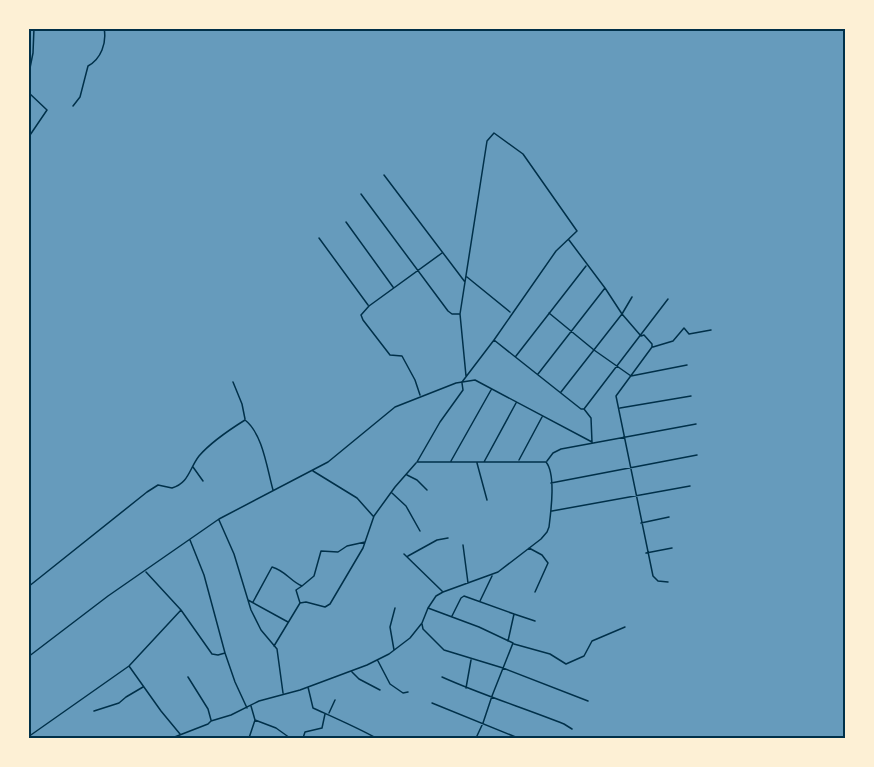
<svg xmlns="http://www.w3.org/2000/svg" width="874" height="767" viewBox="0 0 874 767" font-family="Manrope,sans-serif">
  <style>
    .water { fill: #669bbc }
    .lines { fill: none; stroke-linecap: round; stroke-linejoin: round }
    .minor { stroke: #003049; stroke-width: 1.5 }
    .neatline { fill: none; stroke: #003049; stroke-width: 2 }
  </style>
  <rect width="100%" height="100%" fill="#fdf0d5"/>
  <path class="water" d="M28,29H845V738H29Z"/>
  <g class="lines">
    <path class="minor" d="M28,78L33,53L34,28
      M28,92L47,110L28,138
      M73,106L80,97L88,66C101,59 107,43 104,28
      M384,175L465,282
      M361,194L448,311L452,314H459
      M346,222L393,287
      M319,238L368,305
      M467,277L510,312
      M632,297L622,314L641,336L644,335L652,344V347L616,396L653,576L658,581L668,582
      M549,313L594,350L631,376L687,365
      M653,347L673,341L684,328L689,334L711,330
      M516,356L586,266
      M538,374L605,288
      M466,376L460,314L487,141L494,133L523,154L577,231L556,251L494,340
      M233,382L242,404L245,419
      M462,382L494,340L581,409H584L668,299
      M561,392L622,314L605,288L569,240
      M420,395L415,380L402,356L390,355L363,320L361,315L369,306L442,253
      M620,408L691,396
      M519,460L542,417
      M451,461L491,390
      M547,461L553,453L561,449L696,424
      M484,462L516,403
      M477,463L487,500
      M193,467L203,481
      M313,471L357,498L373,516
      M407,475L417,480L427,490
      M551,483L697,455
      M392,493L406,506L420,531
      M552,511L690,486
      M219,520L234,554L251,610L261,630L277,649L283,693
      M641,523L669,517
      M190,540L204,575L225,653
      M463,545L468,583
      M529,548L542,555L548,563L535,592
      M646,553L672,548
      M404,554L442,591
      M408,556L437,540L448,538
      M146,572L181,610L212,654L218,655L225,653L235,682L247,708
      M28,587L147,492L158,485L172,488C189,483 189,469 199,456C211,442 229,430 245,420C263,434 267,469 273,490
      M248,600L288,622
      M480,601L492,576
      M253,602L272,567C286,571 290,581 302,586L314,576L321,551L338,552L347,546L365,542
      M300,603L296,590L302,586
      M428,608L436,596L443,592L498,572L541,539L547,532L549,527C551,511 556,474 546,462H417L440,422L463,390L462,383
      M514,614L535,621
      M452,616L461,598L464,596L514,614L508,641
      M422,624L423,629L444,650L503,668L588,701
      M514,644L550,654L566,664L584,656L592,641L625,627
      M274,646L300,603L306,602L325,607L330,604L363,548L374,516L395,487L416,463
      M394,650L390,627L395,608
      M28,657L108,596L219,519L328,462L395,407L456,383L475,380L592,442L591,418L584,409
      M378,661L390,684L403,693L408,692
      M129,666L161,711L180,734
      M352,672L359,679L380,690
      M188,677L208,709L211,720
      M442,677C482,695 524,708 564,724L572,729
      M308,687L313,708C335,718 356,727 376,738
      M466,688L471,660
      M432,703L518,738
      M94,711L119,703L126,697L143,687
      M329,713L335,700
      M255,720L276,728L290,738
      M28,737L129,666L181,610
      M172,738L208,724L211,721L231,715L259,701L300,690L367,665L389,654L410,638L422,623L428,608L479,627L513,643L492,696L483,723L476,738
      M249,738L255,720L251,706
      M303,738L305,732L322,728L325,714"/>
  </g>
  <rect width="874" height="767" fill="none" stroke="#fdf0d5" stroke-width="60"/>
  <rect x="30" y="30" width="814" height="707" class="neatline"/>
</svg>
